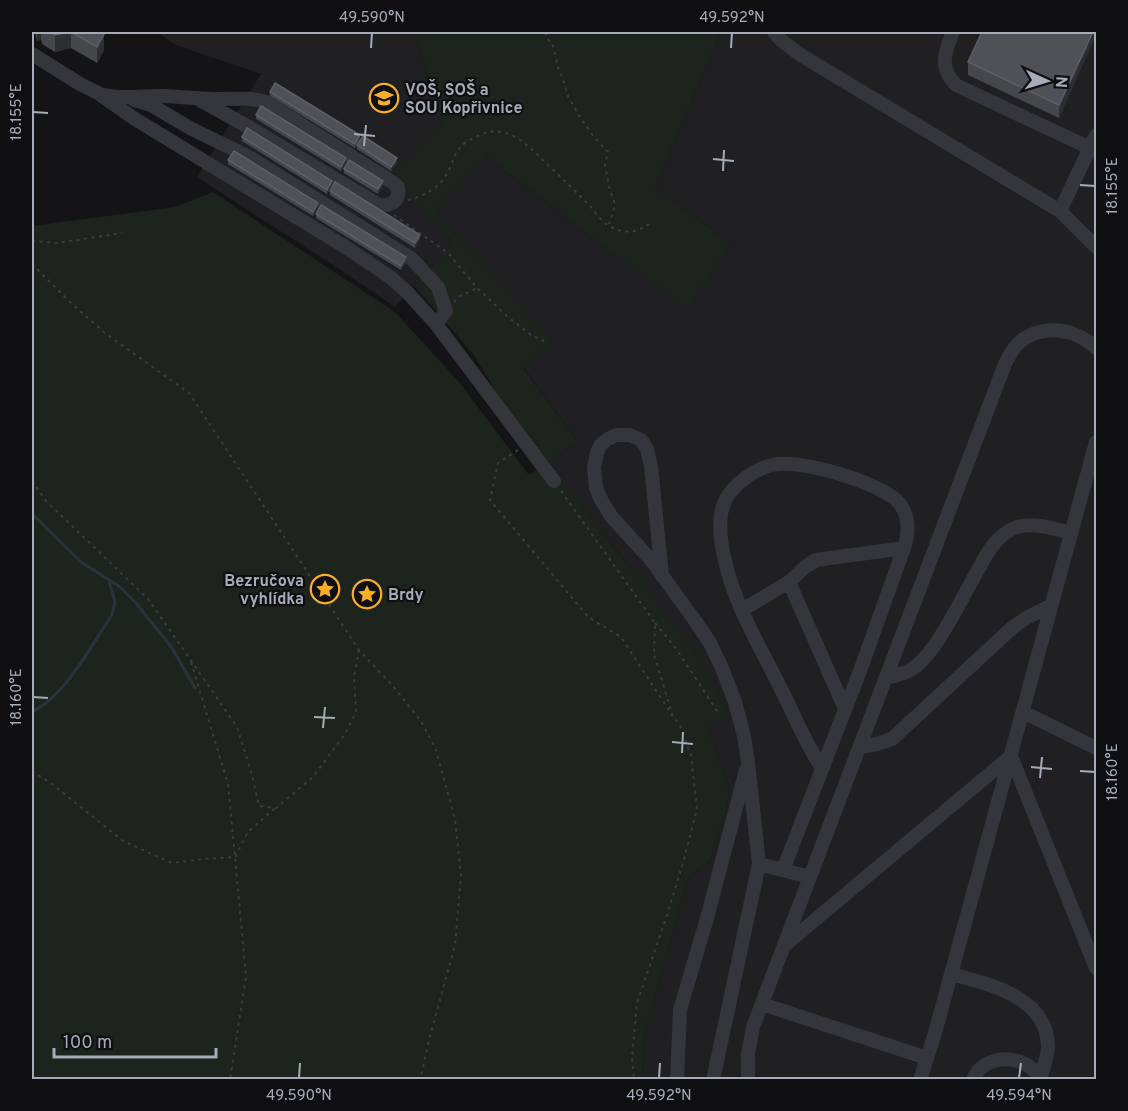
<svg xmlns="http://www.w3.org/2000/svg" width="1128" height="1111" viewBox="0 0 1128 1111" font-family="Overpass,sans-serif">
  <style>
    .built { fill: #202023 }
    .green { fill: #1c241d }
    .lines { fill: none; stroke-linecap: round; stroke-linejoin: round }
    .stream { stroke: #2a333a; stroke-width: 3 }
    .path { stroke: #3b3d42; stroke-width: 2; stroke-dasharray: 3 4.5; stroke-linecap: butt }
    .minor { stroke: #35363b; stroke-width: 14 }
    .wall { fill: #45474b }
    .shaded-wall { fill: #2d2e31 }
    .building { fill: #505157; stroke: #5d5f66; stroke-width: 1.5 }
    .ticks { fill: none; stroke: #a5abb7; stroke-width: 2 }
    .labels { text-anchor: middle; stroke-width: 4.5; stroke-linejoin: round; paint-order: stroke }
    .poi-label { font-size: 16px; font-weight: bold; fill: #a5abb7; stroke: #0f0f11; text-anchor: start }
    .neatline { fill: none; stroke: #a5abb7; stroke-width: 2 }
    .ticks-label { font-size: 15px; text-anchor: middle; fill: #a5abb7 }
  </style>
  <rect width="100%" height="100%" fill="#141416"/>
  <path class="built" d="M157,32H414L444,122L391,178L453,243L395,307L336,267L197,177L261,74L176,45Z
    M714,32H1096V1079H642L644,1035L688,878L711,860L730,794L708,728L722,719L693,652L618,552L581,507L548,463L577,441L524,368L553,341L434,212L487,157L609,251L687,307L732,244L655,188L720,34Z"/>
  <path class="green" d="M414,32H714L720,34L655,188L732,244L687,308L609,251L487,157L435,212L553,341L524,369L577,441L548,463C595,526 647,586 692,650C706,670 717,694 729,715L708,728L730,794L711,860L688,878L644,1035L642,1079H32V226L175,207L213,192L395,312L459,382L529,475L547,463L501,401L474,355L414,286L453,243L390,178L444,122Z"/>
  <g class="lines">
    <path class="stream" d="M32,514L81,562L120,587L136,603L172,648L195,688
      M32,712C67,694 90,647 112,615L115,602L109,581"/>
    <path class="path" d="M546,32V37L553,46L558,67L563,79L568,96L578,114L594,137L608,152L605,165L610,191L614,200V209L609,224
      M408,200C420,197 433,191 441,182C457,164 449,148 476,137C480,135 485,132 489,132C514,128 531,149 547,164C562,178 576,192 590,206C597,214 603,224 613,228C629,235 639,231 652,222
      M394,215L448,253L477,288L508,317L531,335L544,341
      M32,241L57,243L122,233
      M32,264L71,303L105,333L189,393L359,650L392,685L421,721L436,750L455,820L461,875L455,945L430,1036L420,1080
      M454,302L458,297L477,288
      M518,450L498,463L490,500L588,617L621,637L672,715
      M32,481L46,501L148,599L190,659L237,727L251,771L259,806L276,808L313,777L345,734L356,712L354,677L359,650
      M561,491L655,623L654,655L673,717L679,723L691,755L697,809L684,859L667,915L637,1003L632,1057L634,1080
      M655,623L675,647L719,714
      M191,662L228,784L235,857L246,977L230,1080
      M32,771L52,784L123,841L172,863L203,859L235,857L248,832L275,808"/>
    <path class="minor" d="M774,32L781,40L799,54L1060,211L1096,247
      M953,32C945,52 938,67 956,85L1090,148
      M32,54L80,84L98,93L135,119L347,248L390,277L408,293L436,324L554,481
      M105,95C125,100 144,95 165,96C183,97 202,99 220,99C237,99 249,97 266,102L392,182L398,187C400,201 392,206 379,205L247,126L198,99
      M134,100L151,105L190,128L249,157L412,259L438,287L446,311L436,324
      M1060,211L1096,135
      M662,576L651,466L647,449L641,440L630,435H616L608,439L604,442L600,446L597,453L594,467L596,488L600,498L611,516L651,560L696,622L710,643L722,668L735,702L744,736L748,762L759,864L713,1080
      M789,582L845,709
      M742,610L789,582L805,567L816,560L904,548
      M886,678C895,676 904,674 912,669C937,653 962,597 978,570C987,553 997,534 1017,527C1034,522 1055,529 1071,533
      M1023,712L1096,748
      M860,747L877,744L892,739L1013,627L1028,617L1052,605
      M759,864L810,877
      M783,870L860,671L904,548C909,533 910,518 900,504C884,483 798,458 772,465C755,469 734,484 726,499C719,511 720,527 721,540C728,594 756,639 780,687C794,714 805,743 822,768
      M785,945L1011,756L1096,968
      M951,974C989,984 1049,997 1048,1048C1047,1058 1043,1069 1040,1080
      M762,1004L927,1058
      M677,1080L680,1010L707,918L746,770
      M748,1080V1054L753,1027L1005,364C1010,354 1015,344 1025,338C1048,324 1078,330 1096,348
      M920,1080L935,1033L1096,442
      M973,1080C983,1051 1032,1054 1039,1080"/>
  </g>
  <path class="wall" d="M35,32H100L104,50L97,63L71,48L55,52L42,44L41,39L37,41Z
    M1096,32L1059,118L968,75V62Z
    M270,92L360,139L355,148L270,96Z
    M256,115L346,162L341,171L256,119Z
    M242,137L332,185L327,194L242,141Z
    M357,145L397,162L391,171L357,149Z
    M228,160L318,207L313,216L228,164Z
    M344,169L383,185L378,194L344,173Z
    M330,191L420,239L415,248L330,195Z
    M316,214L406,261L401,270L316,218Z"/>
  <path class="shaded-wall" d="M37,32H41V39L37,41Z
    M71,32V48L55,52V35Z
    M1093,32H1096V36L1059,118V105Z
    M104,34V50L97,63V47Z
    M360,135V139L355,148V144Z
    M346,158V162L341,171V167Z
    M397,158V162L391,171V167Z
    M332,181V185L327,194V190Z
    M383,181V185L378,194V189Z
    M318,203V207L313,216V212Z
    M420,235V239L415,248V243Z
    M406,257V261L401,270V266Z"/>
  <path class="building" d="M49,32H69L55,35Z
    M71,32H100L104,34L97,47Z
    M982,32H1093L1059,105L968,62Z
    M275,83L360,135L355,144L270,92Z
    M261,106L346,158L341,167L256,115Z
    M247,128L332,181L327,190L242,137Z
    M363,136L397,158L391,167L357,145Z
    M234,151L318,203L313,212L228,160Z
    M349,160L383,181L378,189L344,169Z
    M335,182L420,235L415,243L330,191Z
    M321,205L406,257L401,266L316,214Z"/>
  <path class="ticks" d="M371,48L372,33M731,48L732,33M33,112L48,113M354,134L375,136M364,146L366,125M713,159L734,161M723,171L724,150M1080,185L1095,186M33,697L48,698M314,717L335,718M323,728L325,707M672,742L693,744M682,753L683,732M1031,767L1052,769M1080,771L1095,772M1040,778L1042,757M299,1078L300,1063M659,1078L660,1063M1019,1078L1021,1063"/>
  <defs>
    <g id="university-ring" transform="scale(1.5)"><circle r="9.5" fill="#0f0f11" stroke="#f9ae29" stroke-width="1.5"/><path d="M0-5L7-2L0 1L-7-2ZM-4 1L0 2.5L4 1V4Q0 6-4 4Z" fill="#f9ae29"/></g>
    <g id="sight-ring" transform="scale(1.5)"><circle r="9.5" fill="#0f0f11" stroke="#f9ae29" stroke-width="1.5"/><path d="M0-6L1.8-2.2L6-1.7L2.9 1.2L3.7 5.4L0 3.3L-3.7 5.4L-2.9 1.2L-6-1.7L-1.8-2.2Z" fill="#f9ae29"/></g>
  </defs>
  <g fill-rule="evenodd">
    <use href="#university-ring" x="384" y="98"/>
    <use href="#sight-ring" x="325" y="589"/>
    <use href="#sight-ring" x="367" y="594"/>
  </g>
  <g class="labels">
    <g class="poi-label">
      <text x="405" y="95">VOŠ, SOŠ a<tspan x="405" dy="18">SOU Kopřivnice</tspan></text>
      <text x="304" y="586" text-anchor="end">Bezručova<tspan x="304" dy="18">vyhlídka</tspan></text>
      <text x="388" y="600">Brdy</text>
    </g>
  </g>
  <rect width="1128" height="1111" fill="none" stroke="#0f0f11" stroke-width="66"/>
  <g transform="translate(1047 81) rotate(94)" stroke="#0f0f11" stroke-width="4.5" paint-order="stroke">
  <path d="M0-4.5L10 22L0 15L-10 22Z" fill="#a5abb7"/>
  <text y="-9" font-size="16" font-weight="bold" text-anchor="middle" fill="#a5abb7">N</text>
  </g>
  <path d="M54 1048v9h162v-9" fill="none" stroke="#a5abb7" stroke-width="3"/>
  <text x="63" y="1048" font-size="18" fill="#a5abb7" stroke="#0f0f11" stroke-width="4.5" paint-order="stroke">100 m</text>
  <rect x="33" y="33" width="1062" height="1045" class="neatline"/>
  <g class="ticks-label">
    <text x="372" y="22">49.590°N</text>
    <text x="732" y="22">49.592°N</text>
    <text transform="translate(16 112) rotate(-90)" y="5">18.155°E</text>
    <text transform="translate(1112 186) rotate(-90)" y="5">18.155°E</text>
    <text transform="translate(16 697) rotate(-90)" y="5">18.160°E</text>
    <text transform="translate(1112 772) rotate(-90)" y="5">18.160°E</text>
    <text x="299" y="1100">49.590°N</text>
    <text x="659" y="1100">49.592°N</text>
    <text x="1019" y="1100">49.594°N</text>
  </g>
</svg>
